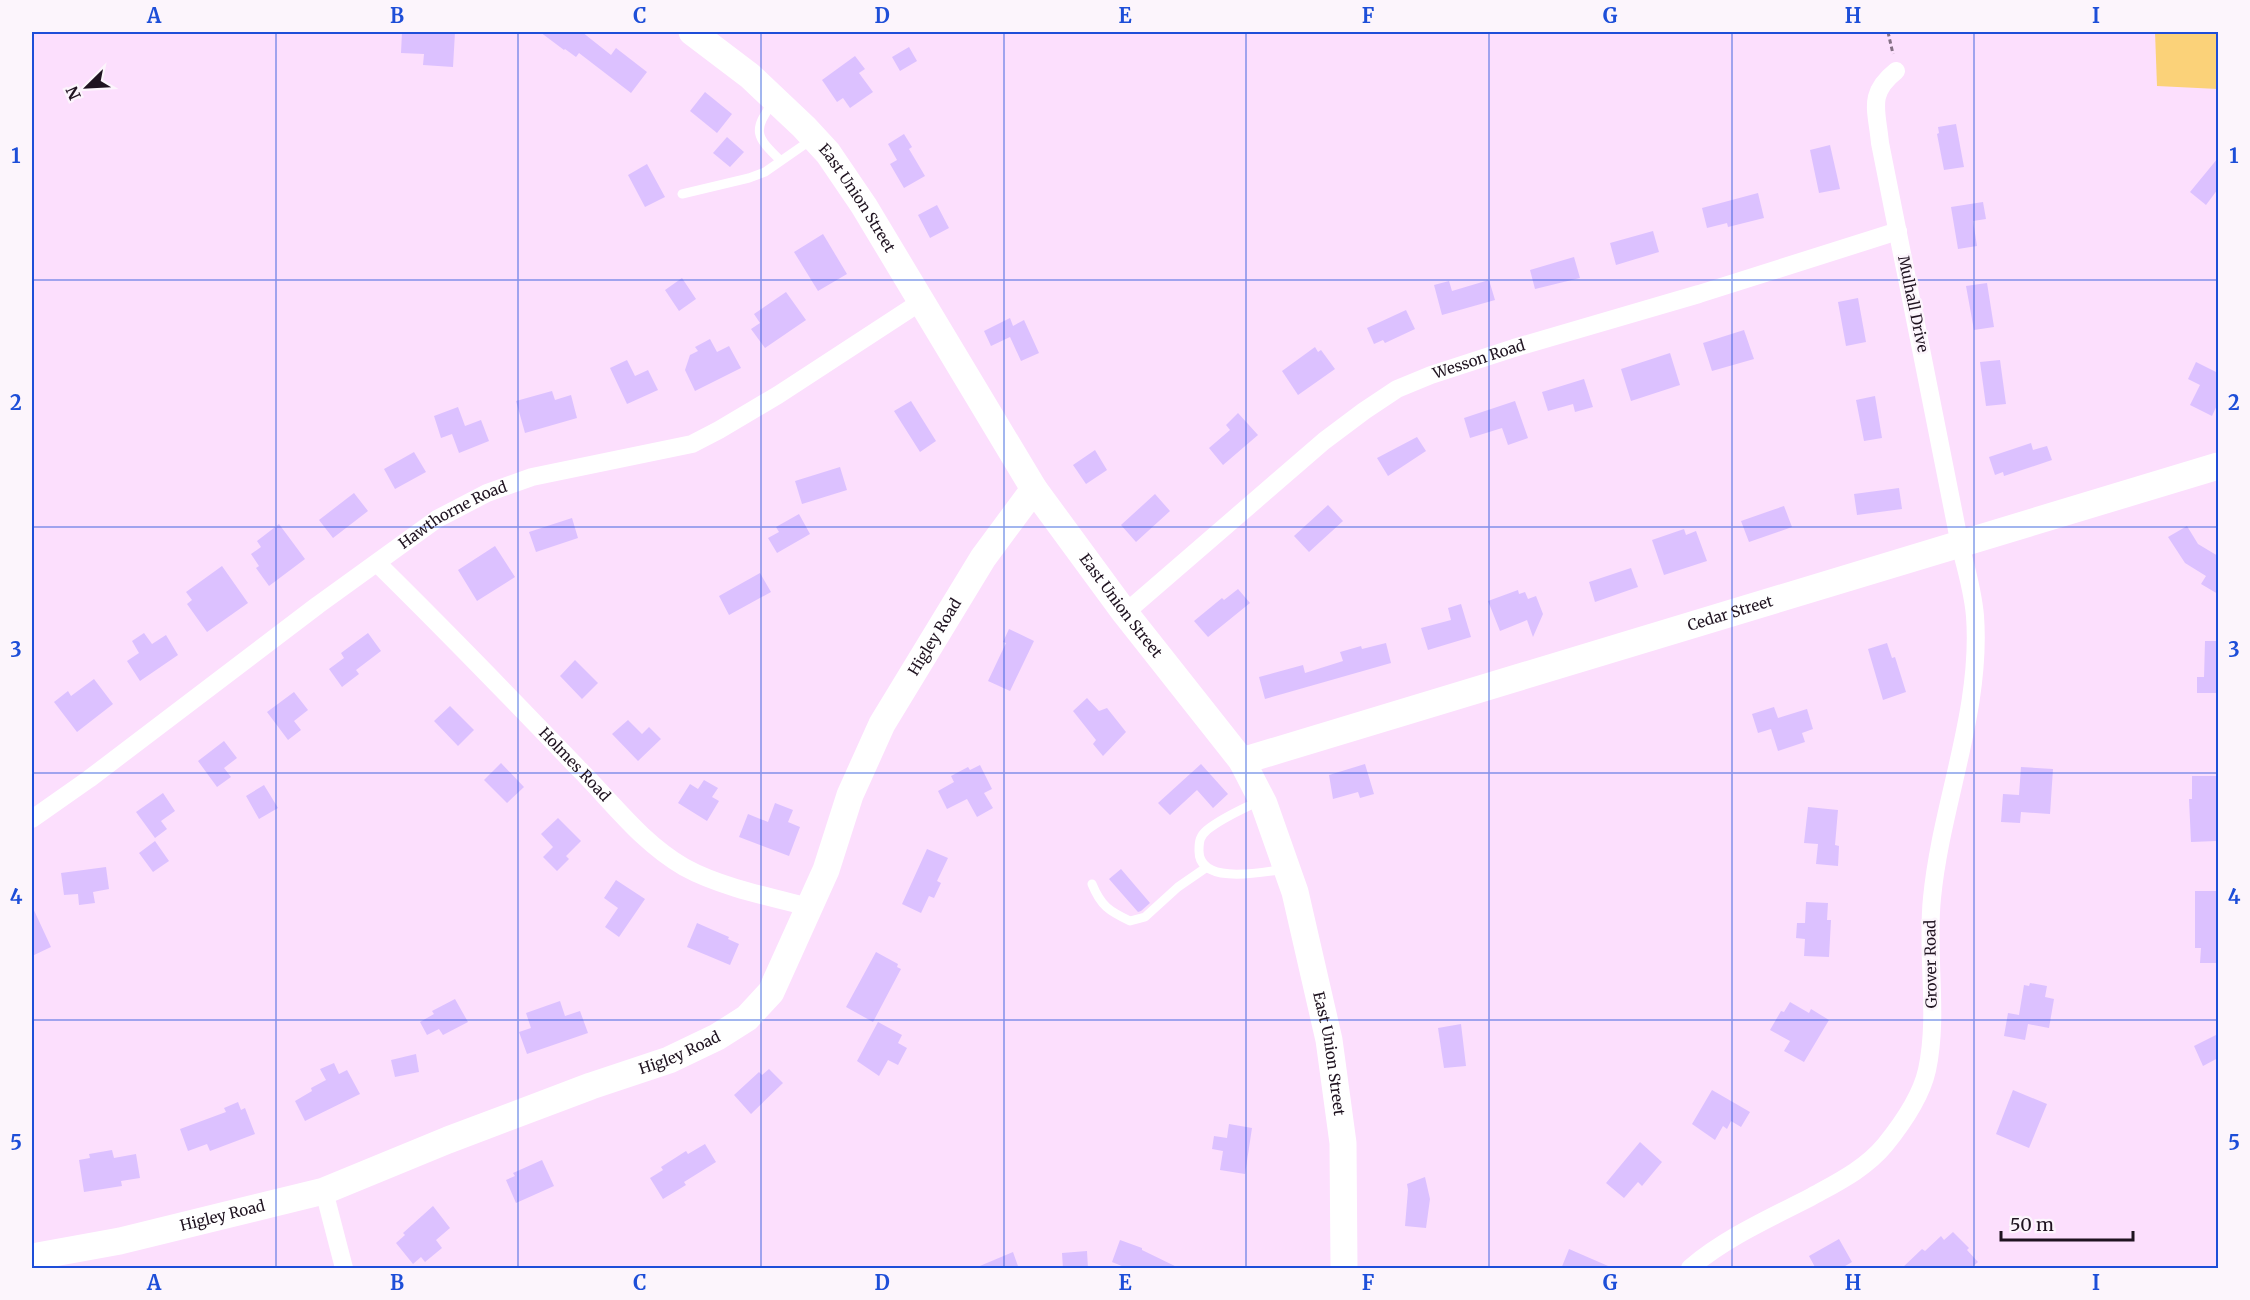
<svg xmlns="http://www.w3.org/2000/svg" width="2250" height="1300" viewBox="0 0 2250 1300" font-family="Merriweather,serif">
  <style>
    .green { fill: #fbd279 }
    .building { fill: #dcc1ff }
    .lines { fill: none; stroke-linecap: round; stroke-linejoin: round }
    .path { stroke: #847085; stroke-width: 3; stroke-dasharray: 4.5 3; stroke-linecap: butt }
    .lane { stroke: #fff; stroke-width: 9 }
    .street { stroke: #fff; stroke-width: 18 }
    .secondary { stroke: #fff; stroke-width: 27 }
    .grid { fill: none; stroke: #1d4ed8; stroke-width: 1.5; stroke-opacity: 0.55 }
    .labels { text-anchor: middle; stroke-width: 5; stroke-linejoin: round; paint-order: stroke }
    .street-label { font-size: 15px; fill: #1f1320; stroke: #fcf5fc }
    .neatline { fill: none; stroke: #1d4ed8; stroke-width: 2 }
    .grid-label { font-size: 20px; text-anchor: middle; font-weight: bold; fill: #1d4ed8 }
  </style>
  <rect width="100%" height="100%" fill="#fcdffd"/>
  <path class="green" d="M2155,32H2218V89L2157,86Z"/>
  <path class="building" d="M402,32H455L453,67L423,65L424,54L401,53Z
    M540,32H582L611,55L616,48L647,72L631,93L579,53L576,57L565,49L564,50Z
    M909,47L917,61L900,71L892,57Z
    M855,56L865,69L859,73L873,92L850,108L843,98L837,102L822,80Z
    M705,92L732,114L717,133L690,111Z
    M1956,124L1964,167L1944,170L1937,134L1939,133L1938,127Z
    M904,134L912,147L909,149L925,176L904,188L890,164L897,160L888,144Z
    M727,137L744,152L730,167L713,153Z
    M1830,145L1840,189L1819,193L1810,150Z
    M2218,158V189L2206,205L2190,192Z
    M647,164L665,197L645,207L628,175Z
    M1758,193L1764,218L1728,227L1727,223L1707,228L1702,208Z
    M1983,202L1986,219L1973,221L1977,246L1958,249L1951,207Z
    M937,205L949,228L930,238L918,215Z
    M1653,231L1659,252L1616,265L1610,243Z
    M823,234L847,274L818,291L794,252Z
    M1574,257L1580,278L1535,289L1530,270Z
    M682,278L696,299L679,311L665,290Z
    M1489,280L1495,300L1442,315L1434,285L1449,281L1452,291Z
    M1987,283L1994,327L1974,330L1966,286Z
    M786,292L806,320L765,348L751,329L760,323L754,314Z
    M1858,298L1866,342L1846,346L1838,302Z
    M1406,310L1415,329L1385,343L1383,340L1374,344L1367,328Z
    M1010,318L1013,326L1024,320L1039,353L1021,361L1010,337L991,346L984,331Z
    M1744,330L1754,359L1712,371L1703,343Z
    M710,339L717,352L729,346L741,368L695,391L685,370L690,355L698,351L695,347Z
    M1315,347L1318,352L1321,350L1335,369L1298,395L1282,371Z
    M1670,353L1680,385L1631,401L1621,369Z
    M627,360L635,376L648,370L658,390L627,404L610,368Z
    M2000,360L2006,404L1986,406L1980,362Z
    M2196,362L2218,373V403L2212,416L2190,405L2200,385L2188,379Z
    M1584,379L1593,407L1575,412L1573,404L1548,411L1542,392Z
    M552,391L555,400L571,395L577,418L525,433L516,401Z
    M1875,396L1882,438L1864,441L1856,400Z
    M911,401L936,441L920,452L894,411Z
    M1515,401L1528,438L1508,445L1502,428L1470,438L1464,418Z
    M458,407L465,426L481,420L489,441L459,453L452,434L441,438L434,416Z
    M1238,413L1258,435L1223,465L1209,448L1230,430L1226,425Z
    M1417,437L1426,451L1388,476L1377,458Z
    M2031,443L2033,450L2047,446L2052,460L2004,476L2003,472L1995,475L1989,457Z
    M1095,450L1107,470L1086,484L1073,465Z
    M414,452L426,472L395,489L384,469Z
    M840,467L847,490L802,504L795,481Z
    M1899,488L1902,509L1857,515L1854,494Z
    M354,493L368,511L333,538L319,520Z
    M1155,494L1170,511L1136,542L1121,525Z
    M1328,505L1343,521L1309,552L1294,536Z
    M1784,506L1792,527L1749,542L1741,521Z
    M799,514L810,534L777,553L768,538L779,532L776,527Z
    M572,518L578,538L536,552L529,532Z
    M279,524L305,559L269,586L256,568L259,566L251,554L261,547L257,541Z
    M2187,526L2198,544L2218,556V594L2201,584L2206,576L2185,563L2168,537Z
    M1684,529L1686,535L1696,531L1707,561L1664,575L1652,540Z
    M495,546L515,577L477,601L458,570Z
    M222,566L248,603L207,632L187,604L192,600L186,592Z
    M1631,568L1638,587L1595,602L1589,582Z
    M760,573L771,592L729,615L719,596Z
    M1238,589L1250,603L1208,637L1194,621L1222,598L1224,600Z
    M1518,590L1519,594L1525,592L1528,599L1536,596L1543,614L1533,637L1527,620L1500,631L1488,601Z
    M1461,604L1471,637L1428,650L1421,628L1451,620L1448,608Z
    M1009,629L1034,641L1010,691L988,681L1006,643L1003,642Z
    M144,633L152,644L166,635L178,655L140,681L127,661L139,653L132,641Z
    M368,633L381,651L356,670L359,674L342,687L329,669L344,658L341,653Z
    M2205,641H2218V693H2197V677H2204Z
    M1386,643L1391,663L1265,699L1259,677L1303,665L1305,673L1343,661L1340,652L1361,646L1362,649Z
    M1887,643L1892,658L1895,657L1906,692L1883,700L1868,649Z
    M575,660L598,683L582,699L560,676Z
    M94,679L113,704L77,732L54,702L68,691L71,696Z
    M294,692L308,710L294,721L301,730L288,740L267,712Z
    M1087,698L1099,711L1107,708L1126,732L1103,756L1093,744L1096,740L1073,711Z
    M450,706L474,730L458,746L434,721Z
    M1774,707L1778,718L1807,709L1813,729L1802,733L1805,742L1778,751L1771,729L1758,733L1752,714Z
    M628,720L642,734L649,727L661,739L638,761L612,734Z
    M224,741L237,758L224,768L231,777L217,787L198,761Z
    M501,763L524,787L507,803L484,780Z
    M1201,764L1228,794L1213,808L1197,790L1170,815L1158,803Z
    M1365,764L1374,794L1360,798L1358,792L1333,799L1329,775Z
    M980,765L992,789L984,793L993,808L977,817L967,799L947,809L938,791L954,782L951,776L968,767L970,770Z
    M2021,767L2053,769L2050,814L2021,812L2020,823L2001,822L2003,794L2019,795Z
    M2192,776H2216V841L2191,842L2189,799H2192Z
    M704,780L718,788L712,797L719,801L707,821L678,803L690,784L698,789Z
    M264,785L278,808L259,819L246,796Z
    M163,793L175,811L161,821L167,829L155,838L136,812Z
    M775,803L793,810L788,822L800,827L789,856L739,837L748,814L768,822Z
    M1808,807L1838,810L1835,845L1839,846L1838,866L1816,864L1818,844L1804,843Z
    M558,818L581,841L566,856L569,859L557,871L543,857L553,847L541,834Z
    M155,841L169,861L153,872L139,853Z
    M927,849L948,858L937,881L941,883L934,898L929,896L921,913L902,904Z
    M106,867L109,889L93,892L95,903L79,905L78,894L64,895L61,873Z
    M1121,869L1150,903L1141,911L1138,912L1109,879Z
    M616,880L645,899L619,937L605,927L618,908L604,898Z
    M2195,891H2218V963H2200L2201,948H2195Z
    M1806,902L1828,903L1827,920H1831L1829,957L1804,956L1805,939L1796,938L1797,923H1805Z
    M32,906L51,947L32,956Z
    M697,923L729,937L728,939L739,944L730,965L687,947Z
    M876,952L898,964L897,967L901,969L873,1022L846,1007Z
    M2030,983L2047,986L2045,997L2054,999L2049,1028L2028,1024L2025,1040L2004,1036L2008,1013L2019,1015L2024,985L2029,986Z
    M455,999L468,1022L443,1035L439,1029L427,1035L420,1022L434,1014L432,1011Z
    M560,1001L565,1016L580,1011L588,1033L527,1054L519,1032L531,1028L526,1013Z
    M1790,1002L1809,1013L1811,1009L1829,1020L1804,1062L1784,1051L1790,1041L1770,1030L1781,1011L1784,1012Z
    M878,1022L902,1035L898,1043L907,1048L898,1065L888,1060L879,1076L857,1061Z
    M1461,1024L1466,1066L1444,1068L1438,1028Z
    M2218,1034V1058L2203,1066L2194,1046Z
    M416,1054L419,1072L395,1077L391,1060Z
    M334,1063L339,1074L347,1070L360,1094L305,1121L295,1101L312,1091L311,1088L326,1080L320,1069Z
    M769,1069L783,1083L751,1114L734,1095L759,1072L762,1075Z
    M1712,1090L1750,1112L1741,1127L1731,1121L1727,1129L1723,1126L1715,1140L1692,1124Z
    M2013,1090L2047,1104L2029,1148L1996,1134Z
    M238,1102L241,1110L245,1108L255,1134L210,1151L207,1144L188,1151L180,1129L226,1112L224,1108Z
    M1229,1124L1252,1128L1245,1174L1220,1170L1223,1151L1212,1149L1214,1136L1227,1138Z
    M1640,1142L1662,1162L1642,1186L1638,1182L1624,1198L1606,1183Z
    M705,1144L716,1162L684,1182L686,1185L663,1199L650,1178L663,1170L661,1167L686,1151L688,1154Z
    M112,1150L114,1158L136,1154L140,1178L121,1181L122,1186L84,1192L79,1160L90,1158L89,1154Z
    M542,1160L554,1186L516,1203L506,1180L515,1176L513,1173Z
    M1425,1177L1430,1199L1426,1228L1405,1226L1408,1190L1407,1184Z
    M433,1206L450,1228L436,1240L442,1248L425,1262L421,1257L413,1264L396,1243L405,1235L403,1233Z
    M1953,1232L1969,1248L1967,1250L1978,1262L1970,1269H1901L1922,1249L1925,1251L1941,1236L1944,1240Z
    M1839,1239L1852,1262L1840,1269H1816L1809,1256Z
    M1120,1240L1142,1248V1250L1181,1269H1129L1112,1262Z
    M1569,1249L1615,1269H1561Z
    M1087,1251L1088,1269H1063L1062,1253Z
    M1013,1252L1019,1269H975V1268Z"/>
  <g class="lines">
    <path class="path" d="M1888,32L1893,54"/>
    <path class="lane" d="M774,101C752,131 755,136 781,161
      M682,194L749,178L765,172L811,140
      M1261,800C1243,809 1223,817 1207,830C1200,836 1199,841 1199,850C1198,886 1264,872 1285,869
      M1092,884C1101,906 1109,911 1130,921L1145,917L1178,887L1207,867"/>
    <g class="street">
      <path id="s1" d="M377,563C445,630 512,699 578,768C613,803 641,842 684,867C720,887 770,897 810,907"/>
      <path id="s2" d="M1125,613L1324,441L1364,411L1397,389L1431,375L1514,348L1699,294L1898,231"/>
      <path id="s3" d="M32,819L89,779L318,605L437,519L487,493L532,477L692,444L719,430L778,395L922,301"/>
      <path d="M324,1191L344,1268"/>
      <path d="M1690,1268C1725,1238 1770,1218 1811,1197C1838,1182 1865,1169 1885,1145C1902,1124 1921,1097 1927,1070C1939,1014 1926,955 1932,898C1941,804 1982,711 1975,616C1973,591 1966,568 1960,545L1880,143C1877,110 1867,94 1896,71"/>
    </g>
    <g class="secondary">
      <path id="s4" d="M692,32L750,76L804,127L828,153L864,206L1034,489L1125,613L1242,761L1264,804L1295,892L1329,1040L1343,1143L1344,1268"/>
      <path id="s5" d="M1242,761L2218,466"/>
      <path id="s6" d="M32,1257L120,1241L324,1191L448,1140L591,1086L669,1060L717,1037L747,1018L771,992L826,870L850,795L882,724L983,558L1034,489"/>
    </g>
  </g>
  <path class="grid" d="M276,32V1268M518,32V1268M761,32V1268M1004,32V1268M1246,32V1268M1489,32V1268M1732,32V1268M1974,32V1268M32,280H2218M32,527H2218M32,773H2218M32,1020H2218"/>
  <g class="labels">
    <g class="street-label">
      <text dy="5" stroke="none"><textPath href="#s4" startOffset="236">East Union Street</textPath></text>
      <text transform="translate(1913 304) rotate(78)" y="5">Mulhall Drive</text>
      <text dy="5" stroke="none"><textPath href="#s2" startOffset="440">Wesson Road</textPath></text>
      <text dy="5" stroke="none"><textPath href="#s3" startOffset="520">Hawthorne Road</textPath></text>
      <text dy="5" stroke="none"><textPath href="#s4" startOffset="722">East Union Street</textPath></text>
      <text dy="5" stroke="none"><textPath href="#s5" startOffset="510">Cedar Street</textPath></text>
      <text dy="5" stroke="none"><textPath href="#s6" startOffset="1185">Higley Road</textPath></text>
      <text dy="5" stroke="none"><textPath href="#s1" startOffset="282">Holmes Road</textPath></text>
      <text transform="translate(1931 964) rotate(-91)" y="5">Grover Road</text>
      <text dy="5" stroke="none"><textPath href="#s6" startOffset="681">Higley Road</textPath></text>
      <text dy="5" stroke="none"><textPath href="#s4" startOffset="1226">East Union Street</textPath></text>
      <text dy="5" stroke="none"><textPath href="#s6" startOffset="195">Higley Road</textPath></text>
    </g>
  </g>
  <rect width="2250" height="1300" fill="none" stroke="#fcf5fc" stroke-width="66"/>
  <g transform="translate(87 87) rotate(246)" stroke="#fcf5fc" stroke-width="4.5" paint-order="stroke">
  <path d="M0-4.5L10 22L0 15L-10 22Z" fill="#1f1320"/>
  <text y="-9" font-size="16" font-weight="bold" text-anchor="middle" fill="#1f1320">N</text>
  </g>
  <path d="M2001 1231v9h132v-9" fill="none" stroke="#1f1320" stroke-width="3"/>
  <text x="2010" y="1231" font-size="18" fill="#1f1320" stroke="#fcf5fc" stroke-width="4.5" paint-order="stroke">50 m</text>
  <rect x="33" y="33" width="2184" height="1234" class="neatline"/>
  <g class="grid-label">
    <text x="154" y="23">A</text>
    <text x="397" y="23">B</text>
    <text x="640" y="23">C</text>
    <text x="882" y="23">D</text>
    <text x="1125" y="23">E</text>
    <text x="1368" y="23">F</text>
    <text x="1610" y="23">G</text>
    <text x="1853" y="23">H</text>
    <text x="2096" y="23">I</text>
    <text x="16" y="163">1</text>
    <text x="2234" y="163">1</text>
    <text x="16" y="410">2</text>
    <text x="2234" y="410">2</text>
    <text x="16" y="657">3</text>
    <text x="2234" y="657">3</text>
    <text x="16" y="904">4</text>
    <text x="2234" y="904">4</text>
    <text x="16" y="1150">5</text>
    <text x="2234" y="1150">5</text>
    <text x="154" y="1290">A</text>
    <text x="397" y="1290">B</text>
    <text x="640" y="1290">C</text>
    <text x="882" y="1290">D</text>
    <text x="1125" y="1290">E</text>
    <text x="1368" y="1290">F</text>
    <text x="1610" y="1290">G</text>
    <text x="1853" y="1290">H</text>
    <text x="2096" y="1290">I</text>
  </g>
</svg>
